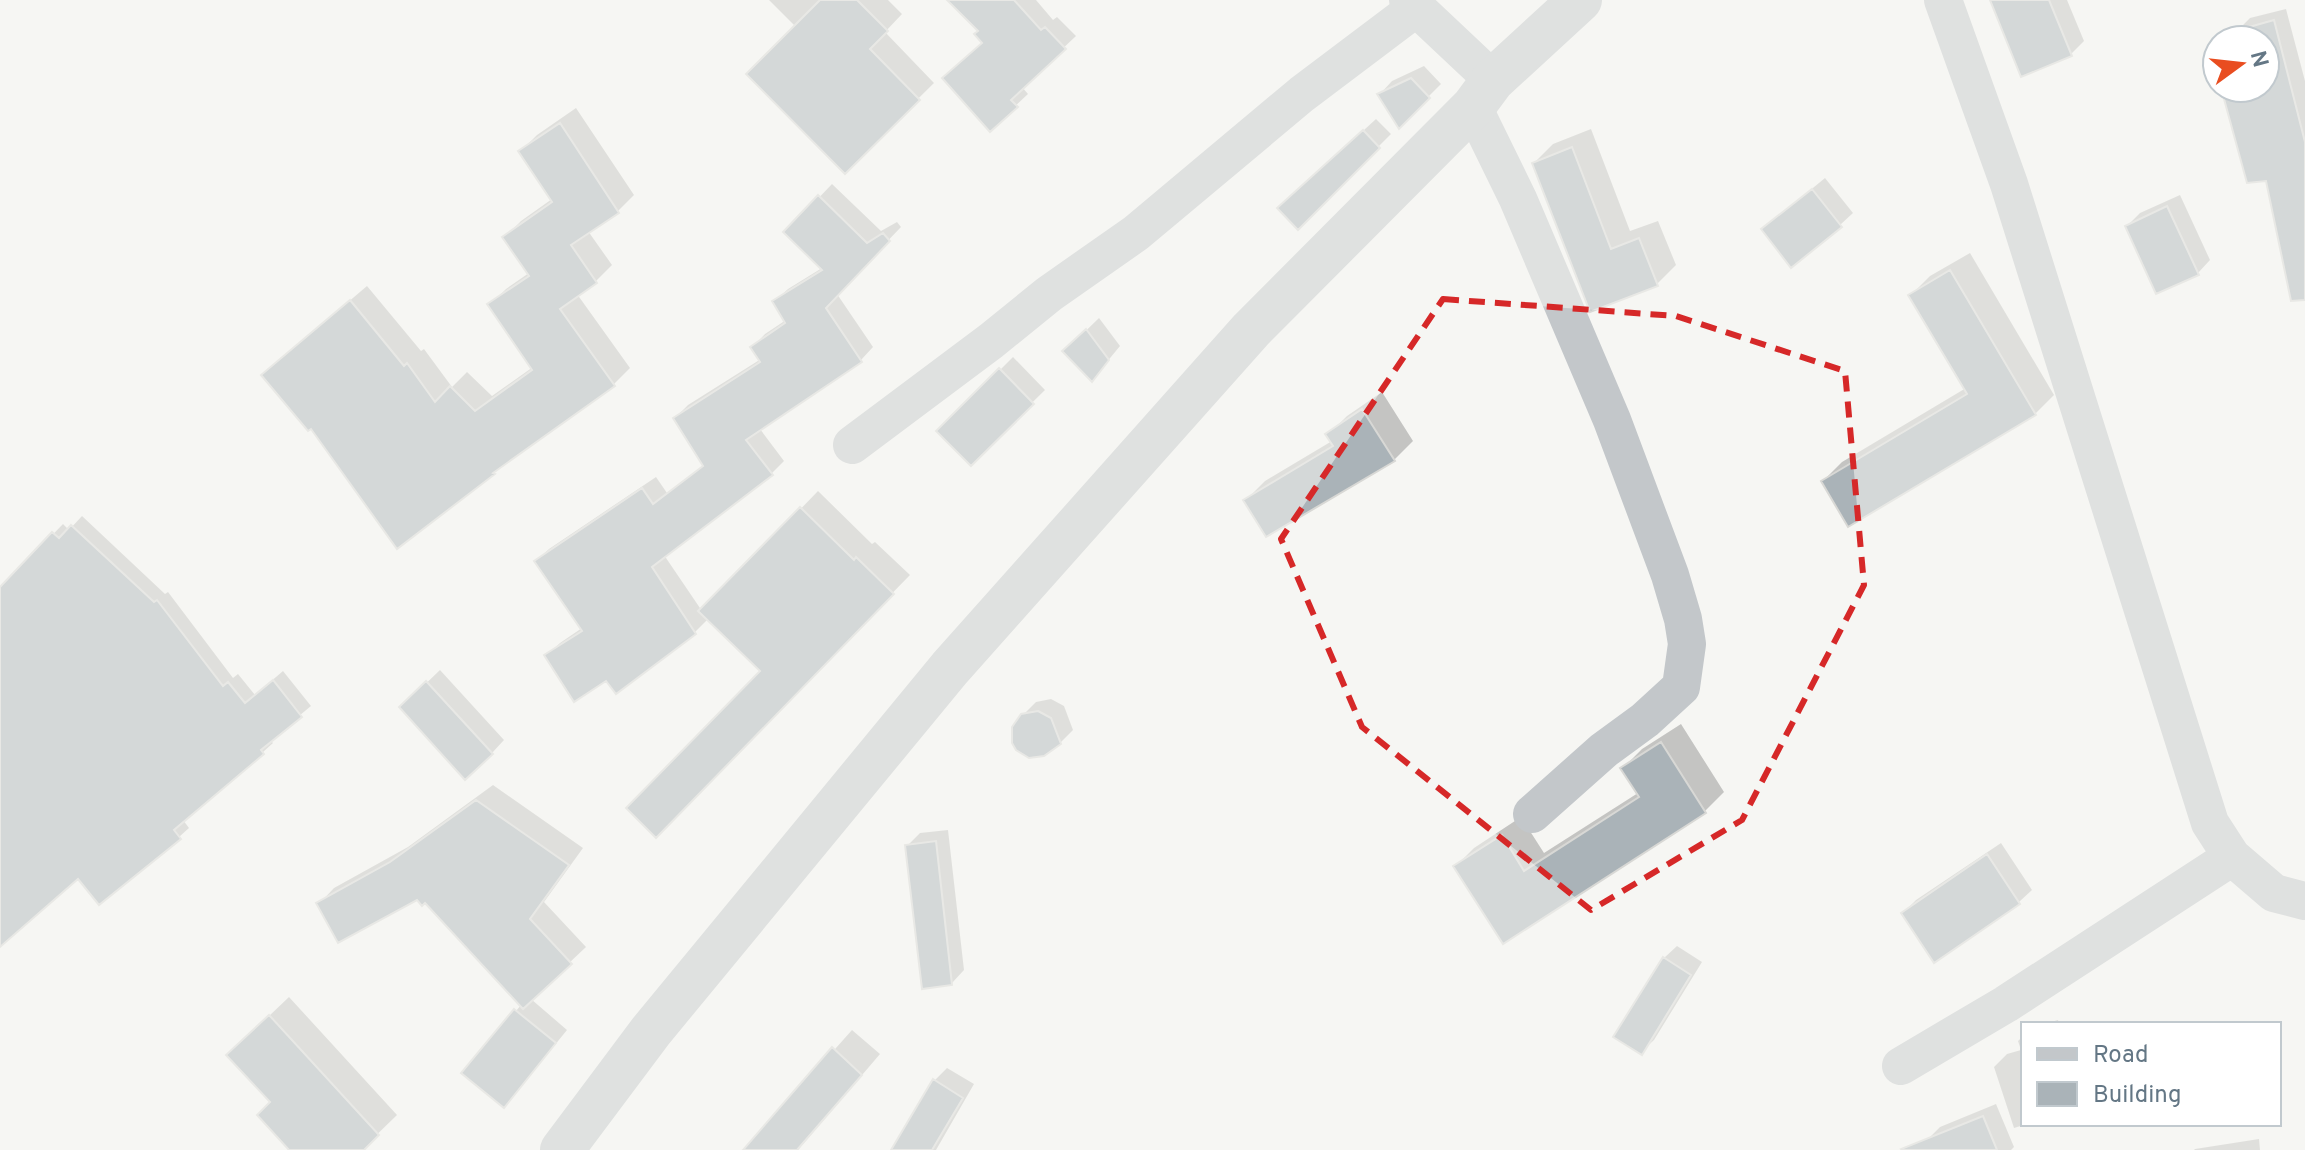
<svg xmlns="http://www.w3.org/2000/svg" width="2305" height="1150" viewBox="0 0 2305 1150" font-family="Overpass,sans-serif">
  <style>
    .shadow { fill: #0003 }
    .building { fill: #aab3b8; stroke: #d8d8d5; stroke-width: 2 }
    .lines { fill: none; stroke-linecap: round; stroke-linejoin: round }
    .minor { stroke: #c3c7ca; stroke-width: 38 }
    .tertiary { stroke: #c3c7ca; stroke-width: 44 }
    .marked { fill: none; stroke: #d62828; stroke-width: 6; stroke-dasharray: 16 10; stroke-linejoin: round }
  </style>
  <rect width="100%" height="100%" fill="#f6f6f3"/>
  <path class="shadow" d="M769,0H888L902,14L885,32L934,83L845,171L796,27Z
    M949,0H1036L1053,20L1057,17L1076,36L1022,87L1028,94L991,129L981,31Z
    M1992,0H2067L2084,41L2071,54Z
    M2286,9L2305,81V252L2223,88H2265V40H2239L2237,31L2250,18Z
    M1424,66L1441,84L1399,126L1380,94L1392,81Z
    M576,108L634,195L618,211L588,231L612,265L596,281L577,294L630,368L614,384L503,463L397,546L280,360L367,286L421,351L424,349L452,387L467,372L492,396L533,367L490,305L506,289L529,273L505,237L521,221L552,199L521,151L537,135Z
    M1376,119L1391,134L1298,227L1292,196Z
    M1591,129L1630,231L1658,221L1676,265L1657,284L1591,309L1534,163L1553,144Z
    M1825,178L1853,213L1840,225L1763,229Z
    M832,184L881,231L897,222L901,227L837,294L873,347L861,360L760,429L784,461L771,474L664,555L702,611L818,491L872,544L875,542L910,575L656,835L763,671L709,618L695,632L616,691L607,678L547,655L560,643L582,628L536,561L549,549L656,477L667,493L705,464L675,418L688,405L761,359L753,347L765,334L786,320L775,301L788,289L822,268L786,232Z
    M2180,195L2210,260L2198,273L2127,226L2140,213Z
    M1970,253L2054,395L2035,414L1823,481L1842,462L1966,388L1911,295L1930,276Z
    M1099,318L1120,346L1092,380L1065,351Z
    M1013,357L1045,390L971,463L939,431Z
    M1382,392L1413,441L1394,460L1266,534L1246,500L1265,481L1332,441L1328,435L1347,416Z
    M82,516L165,594L168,592L233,678L238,674L255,695L283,671L311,706L270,740L273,743L263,752L183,820L189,828L179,837L78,876L0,944V589L63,524L69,530Z
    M440,670L504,740L492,753L414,695Z
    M1051,699L1064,706L1073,730L1060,743L1017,721L1036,702Z
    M1681,724L1724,792L1705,811L1503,941L1456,866L1474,848L1521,817L1544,853L1638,793L1623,768L1642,749Z
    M493,785L583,848L544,902L586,947L531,999L567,1030L516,1093L464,1073L521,1005L426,901L418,897L319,904L334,888L408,847Z
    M948,830L964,970L952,983L907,846L920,833Z
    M2001,843L2032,890L2019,902L1934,960L1903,913L1916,900Z
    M1677,946L1702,962L1654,1040L1641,1052L1664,958Z
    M289,997L397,1115L361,1150H316L273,1102L248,1036Z
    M2058,1020L2059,1024H2044Z
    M852,1030L880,1054L798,1150H745Z
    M2023,1036V1124H2027L2014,1128L1994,1067L2007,1054L2021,1050L2018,1041Z
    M947,1068L974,1084L936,1150H893L934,1081Z
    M1996,1104L2014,1147L2011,1150H1931L1927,1140L1940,1127Z
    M2259,1139L2260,1150H2194L2195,1149Z"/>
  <path class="building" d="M820,0H857L888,31L870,49L920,100L845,174L746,74Z
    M947,0H1014L1041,30L1045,27L1066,49L1011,100L1018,107L990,132L942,78L982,43L974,34L978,31Z
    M1990,0H2049L2072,56L2021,77Z
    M2274,20L2305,142V300L2291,301L2266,181L2247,183L2221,88H2265V40H2237L2235,31Z
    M1411,78L1430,98L1399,129L1377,94Z
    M560,123L619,213L571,245L597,283L560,309L615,386L493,473L495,474L397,549L311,429L308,431L261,375L350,300L404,366L407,363L435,402L450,386L475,411L532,370L487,304L529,276L502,237L552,202L518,151Z
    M1363,130L1380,148L1298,230L1277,208Z
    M1572,147L1611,249L1639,238L1658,286L1590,312L1532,163Z
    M1812,189L1842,227L1791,268L1761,229Z
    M818,195L867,243L883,233L890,241L826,308L862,362L746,440L773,475L652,567L696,634L616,694L606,681L574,702L544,655L582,631L534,561L642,488L653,504L703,466L673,418L760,362L750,347L785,323L772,301L822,270L783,232Z
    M2167,206L2199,275L2156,294L2125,226Z
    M1950,270L2036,415L1848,527L1821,481L1967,394L1908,295Z
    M1086,329L1109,360L1092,382L1062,351Z
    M999,368L1034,404L971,466L936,431Z
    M1362,409L1395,461L1266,537L1243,500L1333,446L1325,434Z
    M800,507L854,560L856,557L894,594L656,838L626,808L760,671L698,611Z
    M71,525L154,602L157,600L223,686L228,682L245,703L273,680L302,717L261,750L264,754L174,830L181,839L99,905L78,879L0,947V587L52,532L59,538Z
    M426,681L493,754L465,780L399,707Z
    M1038,711L1051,718L1061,744L1044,756L1029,758L1016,750L1012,743V727L1021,714Z
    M1661,742L1706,813L1503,944L1453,866L1502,835L1524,871L1639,797L1620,768Z
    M476,800L569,865L530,919L572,964L523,1009L425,903L422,906L417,900L338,943L316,903L390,862Z
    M936,841L952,985L922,989L905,845Z
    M1987,854L2020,904L1934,963L1901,913Z
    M1663,957L1691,975L1642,1055L1613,1037Z
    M514,1009L556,1043L504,1108L461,1073Z
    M269,1015L379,1135L364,1150H289L257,1115L270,1102L226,1055Z
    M832,1047L862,1075L797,1150H743Z
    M933,1079L963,1098L932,1150H891Z
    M1983,1116L1997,1150H1902L1901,1149Z"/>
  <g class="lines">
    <path class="minor" d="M1408,0L1493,80
      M1943,0L2009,184L2210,823L2232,857L2274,893L2305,901
      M1473,107L1518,199L1612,420L1670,575L1683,619L1687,644L1681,687L1645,720L1604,750L1532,814
      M852,445L991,341L1049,294L1136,233L1302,94L1416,8
      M1901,1066L2006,1004L2232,857"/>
    <path class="tertiary" d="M562,1150L651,1031L950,668L1251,330L1473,107L1493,80L1580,0"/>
  </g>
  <path d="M0 0H2305V1150H0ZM1443,299L1676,316L1845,371L1864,585L1742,820L1591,910L1362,727L1281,539Z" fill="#f6f6f3" fill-opacity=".55" fill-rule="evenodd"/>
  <path class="marked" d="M1443,299L1676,316L1845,371L1864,585L1742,820L1591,910L1362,727L1281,539Z"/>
  <rect x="2021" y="1022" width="260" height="104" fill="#ffffff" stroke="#c1c9ce" stroke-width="2"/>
  <rect x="2037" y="1048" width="40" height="12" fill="#c3c7ca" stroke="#c1c9ce" stroke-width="2"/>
  <text x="2093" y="1062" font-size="24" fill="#647785">Road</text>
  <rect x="2037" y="1082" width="40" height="24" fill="#aab3b8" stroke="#c1c9ce" stroke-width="2"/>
  <text x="2093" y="1102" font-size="24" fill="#647785">Building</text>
  <g transform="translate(2241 64) rotate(75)"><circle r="38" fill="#ffffff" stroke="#c1c9ce" stroke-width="2"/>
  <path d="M0-6L14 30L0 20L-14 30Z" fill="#e94d20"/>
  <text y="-12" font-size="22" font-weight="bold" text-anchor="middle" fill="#647785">N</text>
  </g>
</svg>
